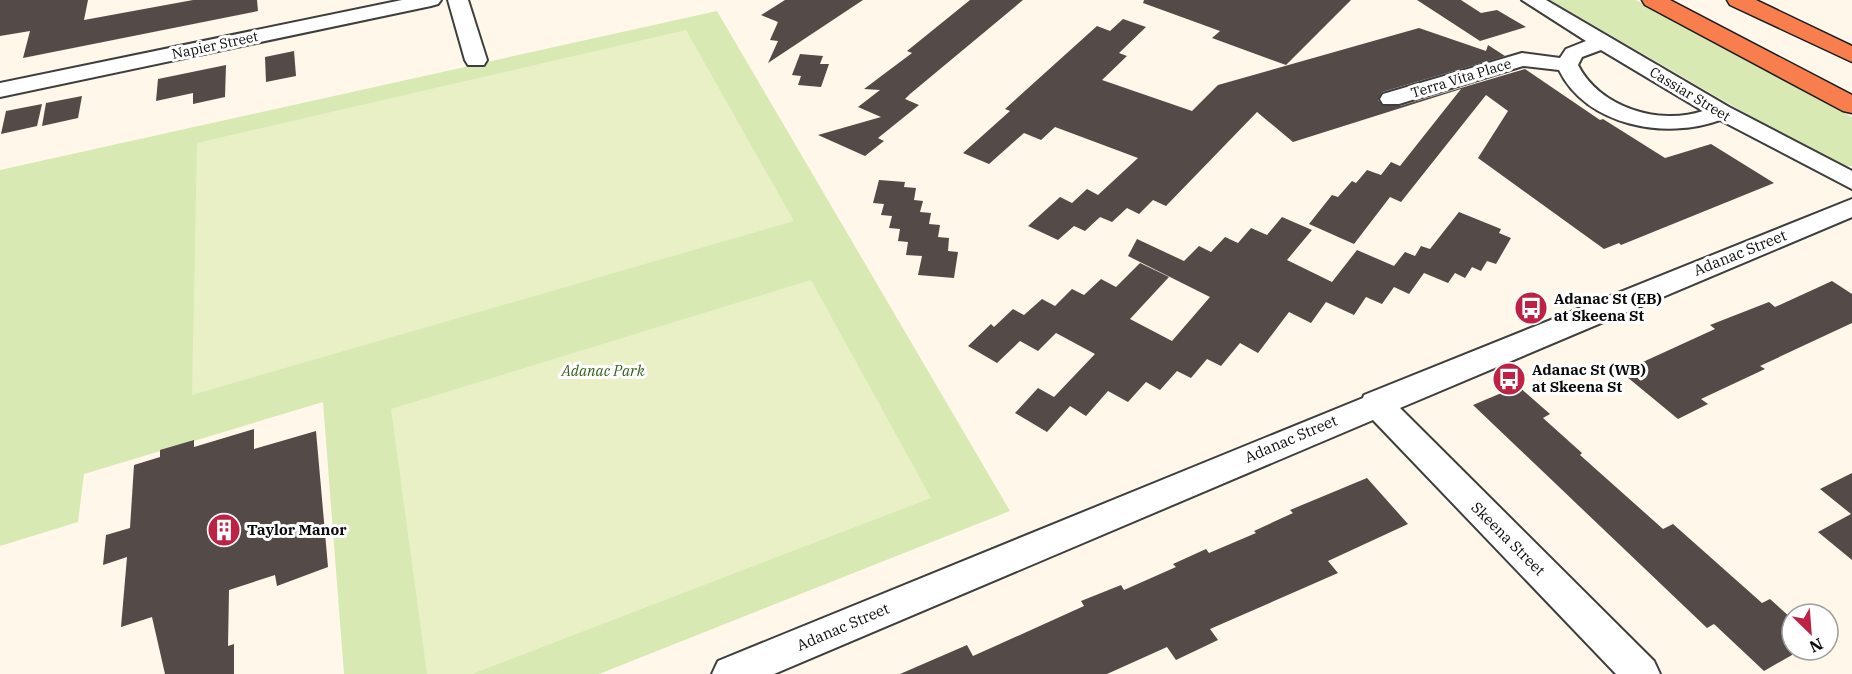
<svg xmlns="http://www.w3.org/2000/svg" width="1852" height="674" viewBox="0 0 1852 674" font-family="'IBM Plex Serif',serif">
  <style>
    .green { fill: #d8e9b3 }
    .pitch { fill: #e9f0c5 }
    .building { fill: #544a47 }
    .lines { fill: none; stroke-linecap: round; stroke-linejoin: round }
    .minor-casing { stroke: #3e3e3e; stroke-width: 4 }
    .highway-casing { stroke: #1c1c1c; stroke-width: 3 }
    .minor { fill: #fff; fill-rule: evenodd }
    .highway { fill: #f87e4e; fill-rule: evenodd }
    .labels { text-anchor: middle; stroke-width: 6; stroke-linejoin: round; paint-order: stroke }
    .far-street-label { font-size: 14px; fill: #0b0b0b; stroke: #fff }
    .street-label { font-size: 15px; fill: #0b0b0b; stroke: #fff }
    .poi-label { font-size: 15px; font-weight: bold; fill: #0b0b0b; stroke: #fff; text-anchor: start }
    .park-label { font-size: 15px; font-style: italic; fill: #36631b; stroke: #fff }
  </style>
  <rect width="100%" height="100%" fill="#fff7e9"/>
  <path class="green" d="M1550,0H1635L1645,4L1852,117V166H1843L1776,131Z
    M717,11L1010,511L599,674H344L323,402L84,474L78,522L0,546V170Z"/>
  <path class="pitch" d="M686,30L794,221L192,395L197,143Z
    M811,280L931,498L472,674H427L391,409Z"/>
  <path class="building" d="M0,0H88L84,20L193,0H257L258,11L23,58L30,31L0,36Z
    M785,0H863L768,63L778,41L770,40L778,22L761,15Z
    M970,0H1023L910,94L905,99L919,105L878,138L884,141L865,156L818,135L881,117L858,107L880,90L864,89L912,53L907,51Z
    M1144,0H1351L1286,65L1212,38L1220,31L1143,3Z
    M1417,0H1461L1481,13L1497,10L1526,27L1480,41Z
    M1123,19L1146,27L1119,53L1127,56L1102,80L1192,111L1218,85L1419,28L1486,51L1488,45L1505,56L1382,92L1378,100L1383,106H1400L1525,69L1600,120L1603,119L1665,158L1711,144L1774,183L1621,245L1619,243L1604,249L1478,158L1508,111L1486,95L1401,202L1390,197L1354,244L1309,224L1332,195L1338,197L1352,181L1356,183L1367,170L1381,175L1391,162L1400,166L1461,89L1293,142L1257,112L1166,206L1153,200L1139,214L1127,208L1112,222L1100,217L1085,231L1074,226L1058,240L1028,226L1060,197L1072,203L1087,189L1098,195L1138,158L1055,127L1041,140L1024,133L989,164L963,153L1010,111L1005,109L1097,26L1110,31Z
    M294,51L296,76L266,82L265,57Z
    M800,54L823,56L820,64H829L821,87L798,85L801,76L792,75Z
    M226,65L225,97L193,104V93L156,101L158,79Z
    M82,96L78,118L42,126L46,103Z
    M42,104L37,126L1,134L6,111Z
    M879,180L905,182L904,187L916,188L914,200L923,201L920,212L931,213L929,224L940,225L938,237L949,238L948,251L958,252L954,278L918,275L922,256L906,255L908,242L898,241L900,229L889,228L892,216L881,215L884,204L873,203Z
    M1459,212L1501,229L1499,233L1511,238L1496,264L1487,261L1481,271L1472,267L1465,278L1455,273L1448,283L1424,273L1409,294L1394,287L1382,304L1366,297L1354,315L1326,302L1311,323L1289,312L1258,353L1240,343L1221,366L1207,359L1191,378L1177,371L1160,390L1146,382L1128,402L1108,391L1086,416L1070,406L1047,432L1015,413L1038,388L1054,397L1095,354L1056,333L1038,351L1020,341L997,363L968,346L991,324L994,327L1013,309L1024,315L1042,299L1055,306L1072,289L1084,295L1101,279L1116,287L1140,263L1169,277L1130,319L1172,341L1210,297L1128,256L1137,239L1184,261L1199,246L1211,252L1225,237L1238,243L1251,228L1267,235L1282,217L1312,230L1287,260L1332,282L1357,250L1394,266L1405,252L1415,256L1421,246L1430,249Z
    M1832,281L1852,294V323L1760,366L1765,369L1701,399L1708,404L1678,419L1621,372L1715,329L1710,325L1769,302L1775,307Z
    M1518,386L1550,414L1543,418L1582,453L1580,455L1663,529L1673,524L1762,603L1770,599L1792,619V655L1764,671L1714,624L1707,628L1473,405Z
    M254,429V449L316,431L328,567L277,586L275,575L229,590L228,646L234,644V674H165L152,617L121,627L127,557L103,565L106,535L130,528L134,465L160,457V450L194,440V447Z
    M1852,473V560L1818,532L1851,514L1820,489Z
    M1367,478L1408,524L1328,561L1338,573L1210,629L1218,640L1176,660L1167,647L1107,674H900L967,645L973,656L1084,606L1081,601L1121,585L1124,590L1176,567L1173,564L1206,549L1209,553L1256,533L1254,531L1293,513L1290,510Z"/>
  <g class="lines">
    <g class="minor-casing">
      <path id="minor" d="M402,0H441L438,4L431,6L0,97V83Z
        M448,0H468L487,60L484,65H468L465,60Z
        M1522,0H1546L1729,107L1852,171V189L1720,120C1666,140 1586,126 1559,70L1523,66L1399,104H1383L1380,99L1383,94L1522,53L1560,58L1566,49L1586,41ZM1601,50L1703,111C1659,126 1599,107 1578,65L1582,57Z
        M1852,199V217L1400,408L1654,661L1660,674H1616L1373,420L774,674H712L718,661L1363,398L1364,395Z"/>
    </g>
    <g class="highway-casing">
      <path id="highway" d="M1642,0H1670L1852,95V113L1843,111L1645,5Z
        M1727,0H1756L1852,46V62L1730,5Z"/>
    </g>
    <use href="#minor" class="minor"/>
    <use href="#highway" class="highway"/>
  </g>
  <defs>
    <g id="bus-disc" transform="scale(1.725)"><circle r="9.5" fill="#bd2144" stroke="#fff"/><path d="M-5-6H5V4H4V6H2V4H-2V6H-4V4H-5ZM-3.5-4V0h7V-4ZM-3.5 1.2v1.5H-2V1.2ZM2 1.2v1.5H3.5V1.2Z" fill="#fff"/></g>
    <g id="building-disc" transform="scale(1.725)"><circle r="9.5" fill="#bd2144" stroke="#fff"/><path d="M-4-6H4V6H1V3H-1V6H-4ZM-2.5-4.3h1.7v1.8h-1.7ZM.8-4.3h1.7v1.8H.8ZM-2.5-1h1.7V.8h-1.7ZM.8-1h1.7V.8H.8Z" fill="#fff"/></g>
  </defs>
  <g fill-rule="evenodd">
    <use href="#bus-disc" x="1531" y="308"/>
    <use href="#bus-disc" x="1509" y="379"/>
    <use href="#building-disc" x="224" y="530"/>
  </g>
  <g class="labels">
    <g class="far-street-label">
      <text transform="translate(215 45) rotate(-12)" y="5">Napier Street</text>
      <text transform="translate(1461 78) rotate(-17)" y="5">Terra Vita Place</text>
      <text transform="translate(1690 94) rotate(31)" y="5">Cassiar Street</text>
    </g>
    <g class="street-label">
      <text transform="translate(1740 253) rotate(-22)" y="5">Adanac Street</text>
      <text transform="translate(1291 439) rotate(-23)" y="5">Adanac Street</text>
      <text transform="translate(1508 539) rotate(45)" y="5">Skeena Street</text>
      <text transform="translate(843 627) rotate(-23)" y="5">Adanac Street</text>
    </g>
    <g class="poi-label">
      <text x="1554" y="304">Adanac St (EB)<tspan x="1554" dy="17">at Skeena St</tspan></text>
      <text x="1532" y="375">Adanac St (WB)<tspan x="1532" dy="17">at Skeena St</tspan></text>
      <text x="247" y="535">Taylor Manor</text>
    </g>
    <g class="park-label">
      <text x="603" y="376">Adanac Park</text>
    </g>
  </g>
  <g transform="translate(1810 632) rotate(155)"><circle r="28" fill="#ffffff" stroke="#9d9d9d" stroke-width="1.5"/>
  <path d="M0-4.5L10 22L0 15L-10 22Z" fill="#bd2144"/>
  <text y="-9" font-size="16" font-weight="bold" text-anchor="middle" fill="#0b0b0b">N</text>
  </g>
</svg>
